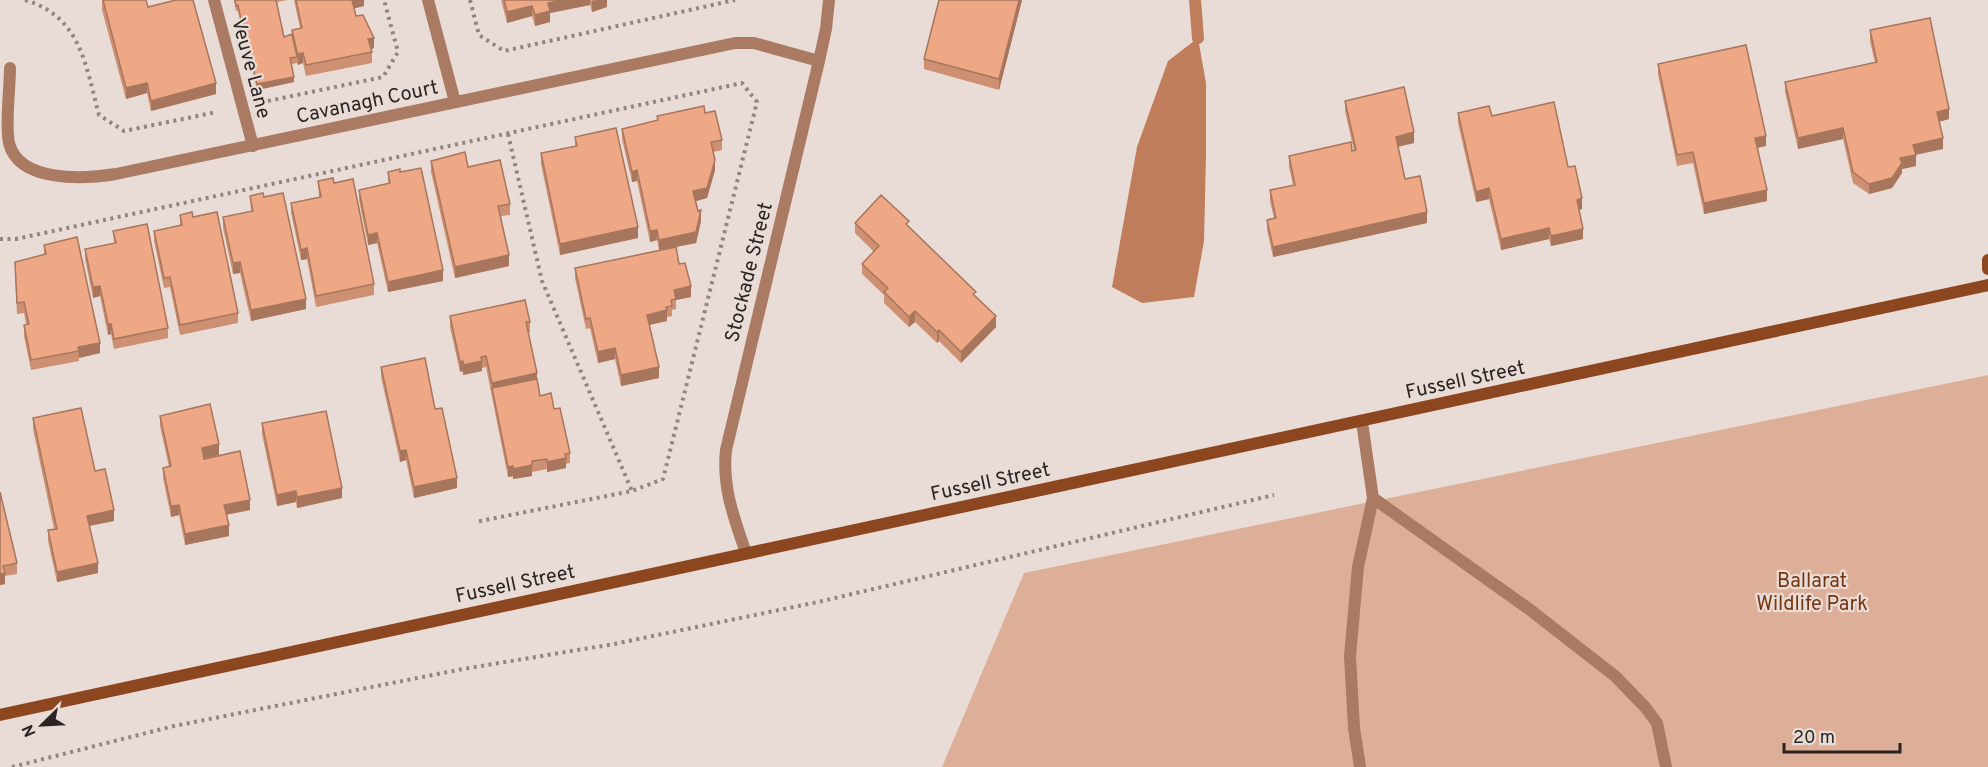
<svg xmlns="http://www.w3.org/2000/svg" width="1988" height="767" viewBox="0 0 1988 767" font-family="Overpass,sans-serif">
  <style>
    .green { fill: #ddaf98 }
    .water { fill: #bf7d5b }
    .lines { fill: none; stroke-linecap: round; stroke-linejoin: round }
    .stream { stroke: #bf7d5b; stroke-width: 12 }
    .path { stroke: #8f8682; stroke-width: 4; stroke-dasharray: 3 4.5; stroke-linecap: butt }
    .lane { stroke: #aa7a62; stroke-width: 12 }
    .street { stroke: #aa7a62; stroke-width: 12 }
    .secondary { stroke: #8c4721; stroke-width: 12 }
    .wall { fill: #cd9072 }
    .shaded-wall { fill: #a7765d }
    .building { fill: #eea885; stroke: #a7765d; stroke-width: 1.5 }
    .labels { text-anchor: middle; stroke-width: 4.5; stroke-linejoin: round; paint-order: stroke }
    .street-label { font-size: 20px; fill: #2a2523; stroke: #e9dcd6 }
    .park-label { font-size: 20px; fill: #74350f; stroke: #e9dcd6 }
  </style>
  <rect width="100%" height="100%" fill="#e9dcd6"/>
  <path class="green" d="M1988,375V767H942L1024,573Z"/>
  <path class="water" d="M1198,38L1206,83V155L1204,241L1194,297L1142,303L1112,287L1137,147L1168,61Z"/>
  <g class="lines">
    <path class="stream" d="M1195,0L1198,38"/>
    <path class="path" d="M25,0C81,16 86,67 99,115L124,131L217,112
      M470,0L479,35L504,51L735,0
      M268,101L383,77L398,52L384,0
      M508,134L542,281L632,491
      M0,239H16L742,83L757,102L663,479L632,491L475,522
      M12,767L174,726L463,669L614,644L818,602L1274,495"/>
    <path class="lane" d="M214,0L253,146
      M1373,498L1529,609L1615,676L1645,707L1657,723L1666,767
      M1360,767L1354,728L1350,656L1358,567L1373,498L1362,422"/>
    <path class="street" d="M428,0L455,102
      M10,68C10,89 5,124 9,143C19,183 84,179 116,174L735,43H754L819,61
      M746,553C734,518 722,487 726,450L819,61L826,29L829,0"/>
    <path class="secondary" d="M1988,260V269
      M0,715L1988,285"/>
  </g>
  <path class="wall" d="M102,0L148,7L216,94L151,111L147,93L126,99L102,10Z
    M234,0H288L277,2L284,37L292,34V30L300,28L294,0H364V6L354,8L356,16L374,48L371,49L372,52V63L306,76L303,63L298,65L297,63L292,64L294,82L257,90L248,50L246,51L238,11H236Z
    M501,0H607V7L592,12L590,5L550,13V22L535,26L532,16L507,23Z
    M1022,0L999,90L924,69V59Z
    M1870,30L1949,119L1939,122L1943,149L1916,155V166L1902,169V173L1892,188L1869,194L1853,183L1843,139L1798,149L1785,92V82L1875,63L1870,41Z
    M1658,64L1766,146L1758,148L1767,201L1704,214L1693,163L1677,166L1658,74Z
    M1345,101L1414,143L1398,147L1405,179L1427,223L1273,257L1267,230V220L1274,218L1270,201V190L1293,185L1289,167V156L1354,151L1345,111Z
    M705,113L722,140V150L713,152L715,170L707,198L695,201L701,221L696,243L676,247L679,264L691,297L676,300V309L672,310V316L667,317V321L650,325L659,378L621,386L615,359L598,363L590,328L586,329L575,278V268L659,250L657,240L650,242L637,181L632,182L622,139V129L657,121V116Z
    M1458,113L1492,116L1568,167L1582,209L1579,210L1583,239L1551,246L1549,239L1501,250L1489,199L1476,202L1458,123Z
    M575,137L638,238L560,255L541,164V153L575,146Z
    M431,161L468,167L510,204V215L501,216L509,266L455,278L431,172Z
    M388,172L443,281L388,292L377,243L368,245L359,200V190L388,184Z
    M318,181L334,183L374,284V295L316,307L307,259L301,260L291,213V203L319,197Z
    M250,196L306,309L251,321L240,273L233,274L223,228V217L251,211Z
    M180,215L193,217L238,313V323L180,335L170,287L164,288L154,241V231L180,225Z
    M855,223L909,226L976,297L996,327L961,363L939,341L937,343L915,322L909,327L884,303V295L862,274V264L874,252L855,233Z
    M113,231L168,328V338L114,349L111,334L108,335L100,296L93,298L85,259V249L114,243Z
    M44,245L100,353L79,358V361L31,370L24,336V325L26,324L24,313L17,314L15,272L44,255Z
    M450,316L530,322V332L528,333L540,396L554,409L570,453V463L566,464V468L547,472V469L532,472V476L513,479V476L508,477L486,367L482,368V371L463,375V371L460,372L450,327Z
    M381,367L435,409L457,488L414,498L406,460L400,462L381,377Z
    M160,416L219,455L204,459L250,510L226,515L229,536L185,545L179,515L171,517L163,478V468L169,467L160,426Z
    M33,418L95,471L114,521L90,526L98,573L57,582L48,541V530L54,529L33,429Z
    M262,423L342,498L297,508L296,502L277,506L262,434Z
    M0,492L17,563V574L5,576V584L0,585Z"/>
  <path class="shaded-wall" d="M352,0H364V6L352,9Z
    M562,0H590V5L550,13V22L535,26V15L548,3Z
    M596,0H607V7L592,12V1Z
    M1019,0H1022L999,90V79Z
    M532,6V16L507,23V12Z
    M374,38V48L368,50V39Z
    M303,53V63L298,65V54Z
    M294,77V82L257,90V84Z
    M147,83V93L126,99V88Z
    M216,83V94L151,111V101Z
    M1949,109V119L1937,122V112Z
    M1843,128V139L1798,149V138Z
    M1414,132V143L1396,147V137Z
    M1766,136V146L1755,148V138Z
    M1943,138V149L1913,155V145Z
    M1916,155V166L1902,169V173L1892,188L1869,194V184L1900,158Z
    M715,160V170L707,198L693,202V191Z
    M637,170V181L632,182V172Z
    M1489,188V199L1476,202V192Z
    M1767,190V201L1704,214V203Z
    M1582,198V209L1577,210V200Z
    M701,210V221L696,243L659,250V240Z
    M1427,212V223L1273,257V247Z
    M638,227V238L560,255V244Z
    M1549,228V239L1501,250V239Z
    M1583,229V239L1551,246V236Z
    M657,230V240L650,242V231Z
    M377,233V243L368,245V235Z
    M307,248V259L301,260V250Z
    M509,255V266L455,278V267Z
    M240,262V273L233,274V263Z
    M443,270V281L388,292V282Z
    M100,286V296L93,298V287Z
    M691,286V297L676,300L674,290Z
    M306,299V309L251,321V310Z
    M667,310V321L647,325V315Z
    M915,311V322L909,327V317Z
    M996,316V327L961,363V352Z
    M108,324H111V334L108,335Z
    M939,330V341L937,343V332Z
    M100,343V353L79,358L78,347Z
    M615,348V359L598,363V352Z
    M463,361V371L460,372V362Z
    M482,361V371L463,375V365Z
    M659,367V378L621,386V375Z
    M537,373V384L492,388V394V383Z
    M219,444V455L202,458V448Z
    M406,450V460L400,462V451Z
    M566,458V468L547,472V462Z
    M532,465V476L513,479V469Z
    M513,466V476L508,477V467Z
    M457,478V488L414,498V487Z
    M342,488V498L297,508V497Z
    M296,491V502L277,506V495Z
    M250,500V510L224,515V505Z
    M179,505V515L171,517V506Z
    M114,510V521L87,526V516Z
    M229,525V536L185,545V534Z
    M98,563V573L57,582V572Z
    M5,573V584L0,585V574Z"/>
  <path class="building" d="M103,0H146L148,7L176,0H193L216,83L151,101L147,83L126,88Z
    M235,0H276L284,37L292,34L297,57L290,58L294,77L257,84L248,45H246L238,5L236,6Z
    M296,0H352L356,16L363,15L374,38L368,39L372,52L306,65L303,53L298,54L297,52L292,30L302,28Z
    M504,0H562L548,3L550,11L535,15L532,6L507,12Z
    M939,0H1019L999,79L924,59Z
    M1930,18L1949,109L1937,112L1943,138L1913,145L1916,155L1900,158L1902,163L1892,178L1869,184L1853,172L1843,128L1798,138L1785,82L1877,62L1870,30Z
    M1746,45L1766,136L1755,138L1767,190L1704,203L1693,152L1677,155L1658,64Z
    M1404,87L1414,132L1396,137L1405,179L1420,176L1427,212L1273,247L1267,220L1276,218L1270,190L1295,185L1289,156L1351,142L1352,151L1356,150L1345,101Z
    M1554,102L1568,167L1575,166L1582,198L1577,200L1583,229L1551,236L1549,228L1501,239L1489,188L1476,192L1458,113L1489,106L1492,116Z
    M704,106L705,113L715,111L722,140L711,142L715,160L707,188L693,191L698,211L701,210L696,232L659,240L657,230L650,231L637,170L632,172L622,129L658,120L657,116Z
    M616,128L638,227L560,244L541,153L577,146L575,137Z
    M465,152L468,167L500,160L510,204L498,206L509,255L455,267L431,161Z
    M421,168L443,270L388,282L377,233L368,235L359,190L390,183L388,172L400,169V172Z
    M333,178L334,183L353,179L374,284L316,296L307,248L301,250L291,203L321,197L318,181Z
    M263,193L264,197L283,193L306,299L251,310L240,262L233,263L223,217L253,211L250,196Z
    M881,195L909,221L906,224L976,292L973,294L996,316L961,352L939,330L937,332L915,311L909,317L884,292L888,288L862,264L879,246L855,223Z
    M192,212L193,217L217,212L238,313L180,325L170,277L164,278L154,231L182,225L180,215Z
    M147,224L168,328L114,339L111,324H108L100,286L93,287L85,249L116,243L113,231Z
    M77,237L100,343L78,347L79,351L31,360L24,325L29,324L24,302L17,303L15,262L46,254L44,245Z
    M676,247L679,264L685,263L691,286L674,290L676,299L671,300L672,306L666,307L667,310L647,315L659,367L621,375L615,348L598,352L590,318L586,319L575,268Z
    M525,300L530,322H526L537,373L492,383L486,356L481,357L482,361L463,365V361L460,362L450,316Z
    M425,358L435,409L442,408L457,478L414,487L406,450L400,451L381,367Z
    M537,379L540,396L551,393L554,409L560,408L570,453L565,454L566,458L547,462V459L532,461V465L513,469V466L508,467L492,388Z
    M210,404L219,444L202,448L204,459L240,451L250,500L224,505L229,525L185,534L179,505L171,506L163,468L171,466L160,416Z
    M81,408L95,471L105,469L114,510L87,516L98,563L57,572L48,530L57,529L33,418Z
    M326,411L342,488L297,497L296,491L277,495L262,423Z
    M0,492L17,563L3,566L5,573L0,574Z"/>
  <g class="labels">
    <g class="street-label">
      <text transform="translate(252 68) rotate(75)" y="7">Veuve Lane</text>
      <text transform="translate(367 101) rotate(-12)" y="7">Cavanagh Court</text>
      <text transform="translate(748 272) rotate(-76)" y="7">Stockade Street</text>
      <text transform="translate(1465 379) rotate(-12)" y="7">Fussell Street</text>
      <text transform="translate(990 481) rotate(-12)" y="7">Fussell Street</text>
      <text transform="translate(515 583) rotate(-12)" y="7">Fussell Street</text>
    </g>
    <g class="park-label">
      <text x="1812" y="587">Ballarat<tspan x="1812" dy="23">Wildlife Park</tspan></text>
    </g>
  </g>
  <g transform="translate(42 725) rotate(246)" stroke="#e9dcd6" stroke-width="4.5" paint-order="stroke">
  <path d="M0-4.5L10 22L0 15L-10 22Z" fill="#2a2523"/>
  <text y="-9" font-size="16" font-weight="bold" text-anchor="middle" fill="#2a2523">N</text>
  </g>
  <path d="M1784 743v9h116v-9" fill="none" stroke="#2a2523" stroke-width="3"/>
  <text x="1793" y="743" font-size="18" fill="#2a2523" stroke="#e9dcd6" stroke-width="4.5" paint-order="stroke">20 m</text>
</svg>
